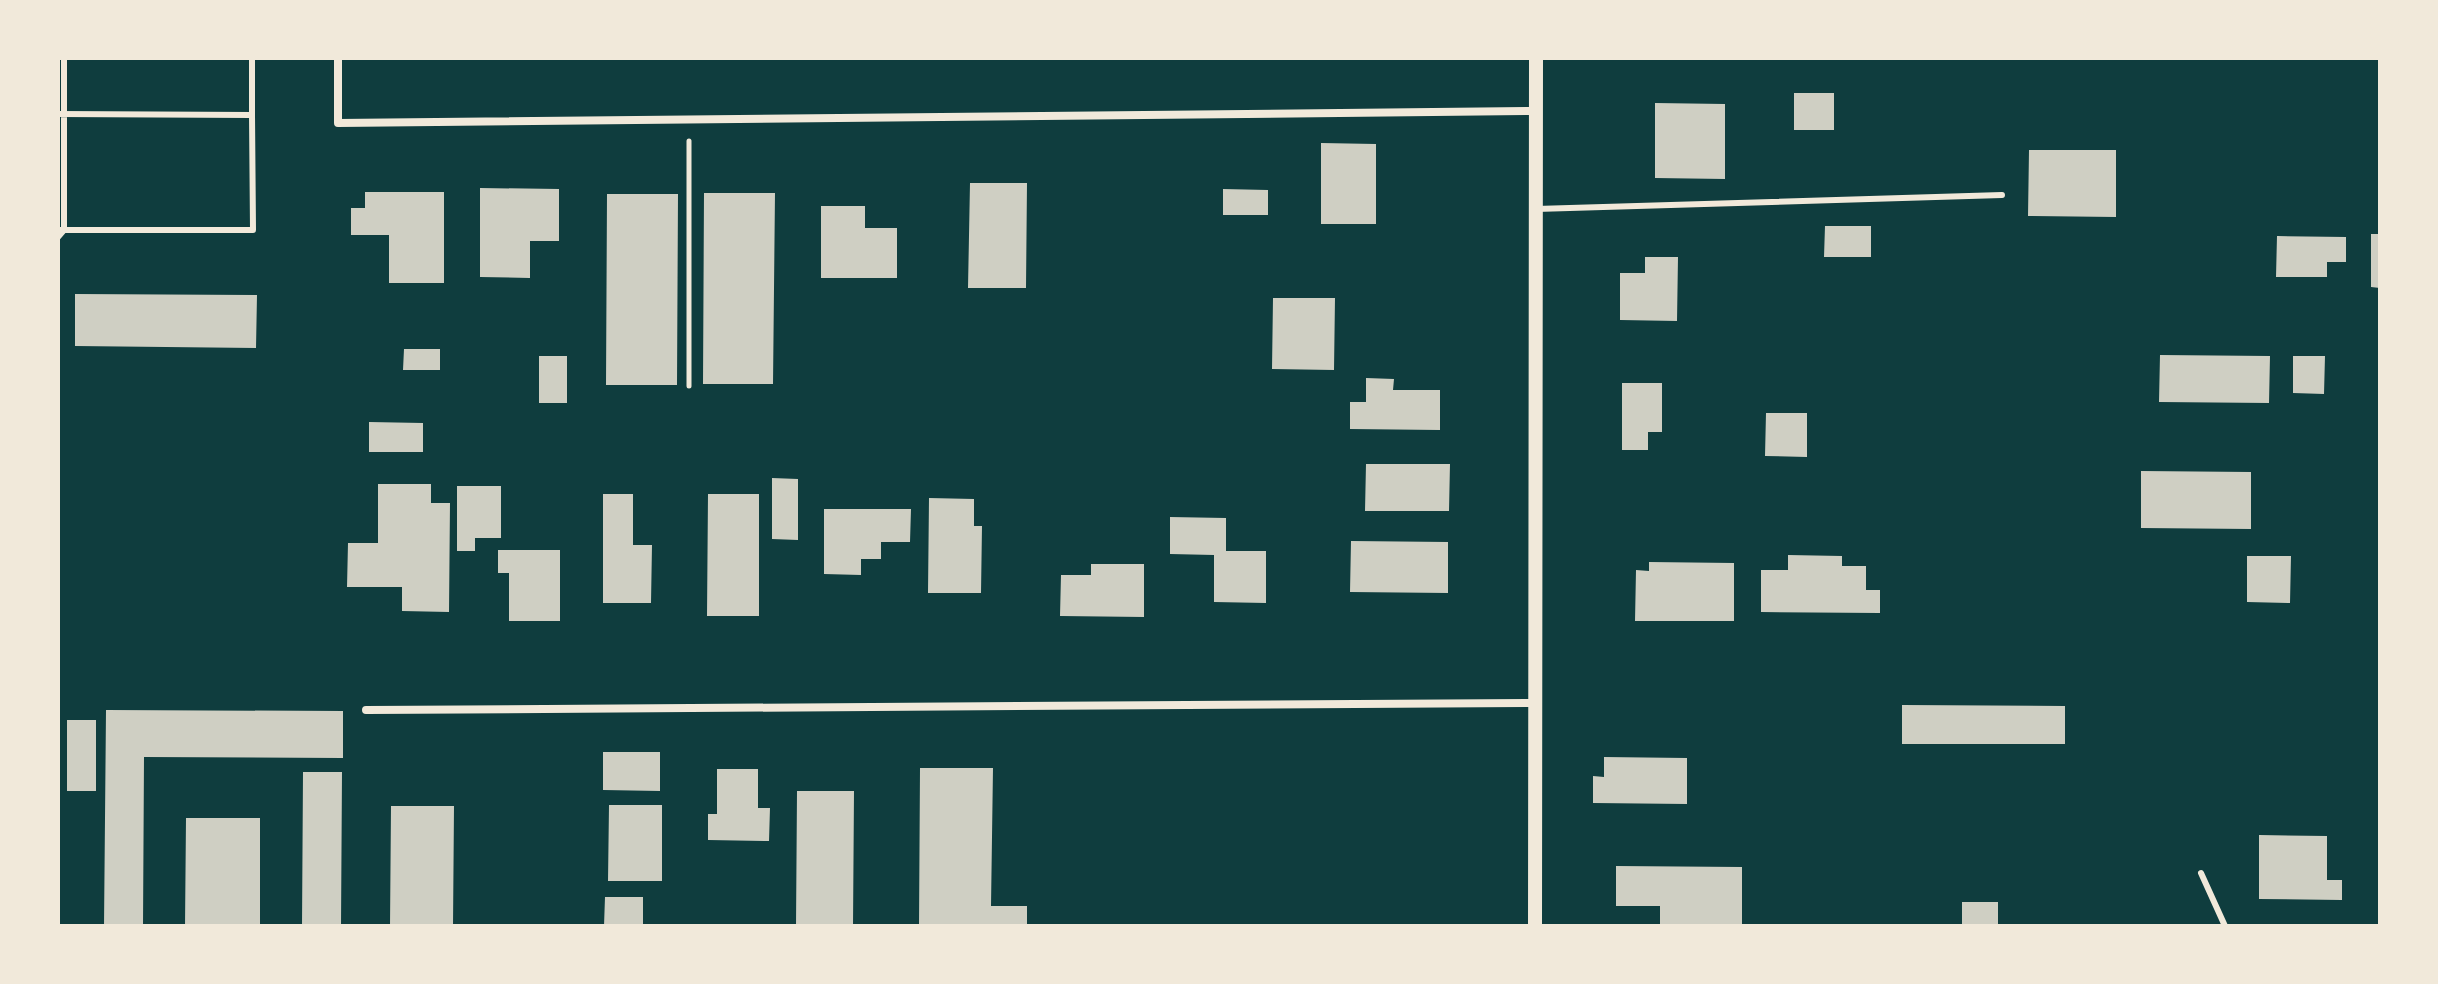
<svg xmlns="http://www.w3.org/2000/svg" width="2438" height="984" viewBox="0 0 2438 984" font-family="'Roboto Serif',serif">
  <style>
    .building { fill: #cfcfc3 }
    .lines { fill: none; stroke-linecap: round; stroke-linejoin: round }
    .path { stroke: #f1e9da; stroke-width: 5 }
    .service { stroke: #f1e9da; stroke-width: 6 }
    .minor { stroke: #f1e9da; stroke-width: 8 }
    .tertiary { stroke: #f1e9da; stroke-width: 14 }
  </style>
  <rect width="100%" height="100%" fill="#0f3d3e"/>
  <path class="building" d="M1794,93H1834V130H1794Z
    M1655,103L1725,104V179L1655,178Z
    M1321,143L1376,144V224H1321Z
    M2029,150H2116V217L2028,216Z
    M970,183H1027L1026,288H968Z
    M480,188L559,189V241H530V278L480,277Z
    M1223,189L1268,190V215H1223Z
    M365,192H444V283H389V235H351V208H365Z
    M704,193H775L773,384H703Z
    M607,194H678L677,385H606Z
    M821,206H865V228H897V278H821Z
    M1825,226H1871V257H1824Z
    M2371,234H2380V288L2371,287Z
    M2277,236L2346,237V262H2327V277H2276Z
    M1645,257H1678L1677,321L1620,320V273H1645Z
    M75,294L257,295L256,348L75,346Z
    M1273,298H1335L1334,370L1272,369Z
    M404,349H440V370H403Z
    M2160,355L2270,356L2269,403L2159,402Z
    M539,356H567V403H539Z
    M2293,356H2325L2324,394L2293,393Z
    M1366,378L1394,379L1393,390H1440V430L1350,429V402H1366Z
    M1622,383H1662V432H1648V450H1622Z
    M1766,413H1807V457L1765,456Z
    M369,422L423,423V452H369Z
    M1366,464H1450L1449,511H1365Z
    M2141,471L2251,472V529L2141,528Z
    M772,478L798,479V540L772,539Z
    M378,484H431V503H450L449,612L402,611V587H347L348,543H378Z
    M457,486H501V538H475V551H457Z
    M603,494H633V545H652L651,603H603Z
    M708,494H759V616H707Z
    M929,498L974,499V526H982L981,593H928Z
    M824,509H911L910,542H881V559H861V575L824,574Z
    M1170,517L1226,518V551H1266V603L1214,602V555L1170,554Z
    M1351,541L1448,542V593L1350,592Z
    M498,550H560V621H509V573H498Z
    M1788,555L1842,556V566H1866V590H1880V613L1761,612V570H1788Z
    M2247,556H2291L2290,603L2247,602Z
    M1649,562L1734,563V621H1635L1636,570L1649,571Z
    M1091,564H1144V617L1060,616L1061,575H1091Z
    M1902,705L2065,706V744H1902Z
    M106,710L343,711V758L144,757L143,926H104Z
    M67,720H96V791H67Z
    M603,752H660V791L603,790Z
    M1604,757L1687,758V804L1593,803V776L1604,777Z
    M920,768H993L991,906H1027V926H919Z
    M717,769H758V808H770L769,841L708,840V814H717Z
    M303,772H342L341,926H302Z
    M797,791H854L853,926H796Z
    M609,805H662V881H608Z
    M391,806H454L453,926H390Z
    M186,818H260V926H185Z
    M2259,835L2327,836V880H2342V900L2259,899Z
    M1616,866L1742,867V926H1660V906H1616Z
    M605,897H643V926H604Z
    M1962,902H1998V926H1962Z"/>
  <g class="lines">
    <path class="path" d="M689,141V386"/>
    <path class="service" d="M58,114L252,115V58
      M1536,209L2002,195
      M58,230H253L252,115
      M58,237L64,230V58
      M2201,873L2225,926"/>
    <path class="minor" d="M338,58V123L1536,111
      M366,710L1536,703"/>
    <path class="tertiary" d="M1535,926L1536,58"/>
  </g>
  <rect width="2438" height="984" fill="none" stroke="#f1e9da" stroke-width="120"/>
</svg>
